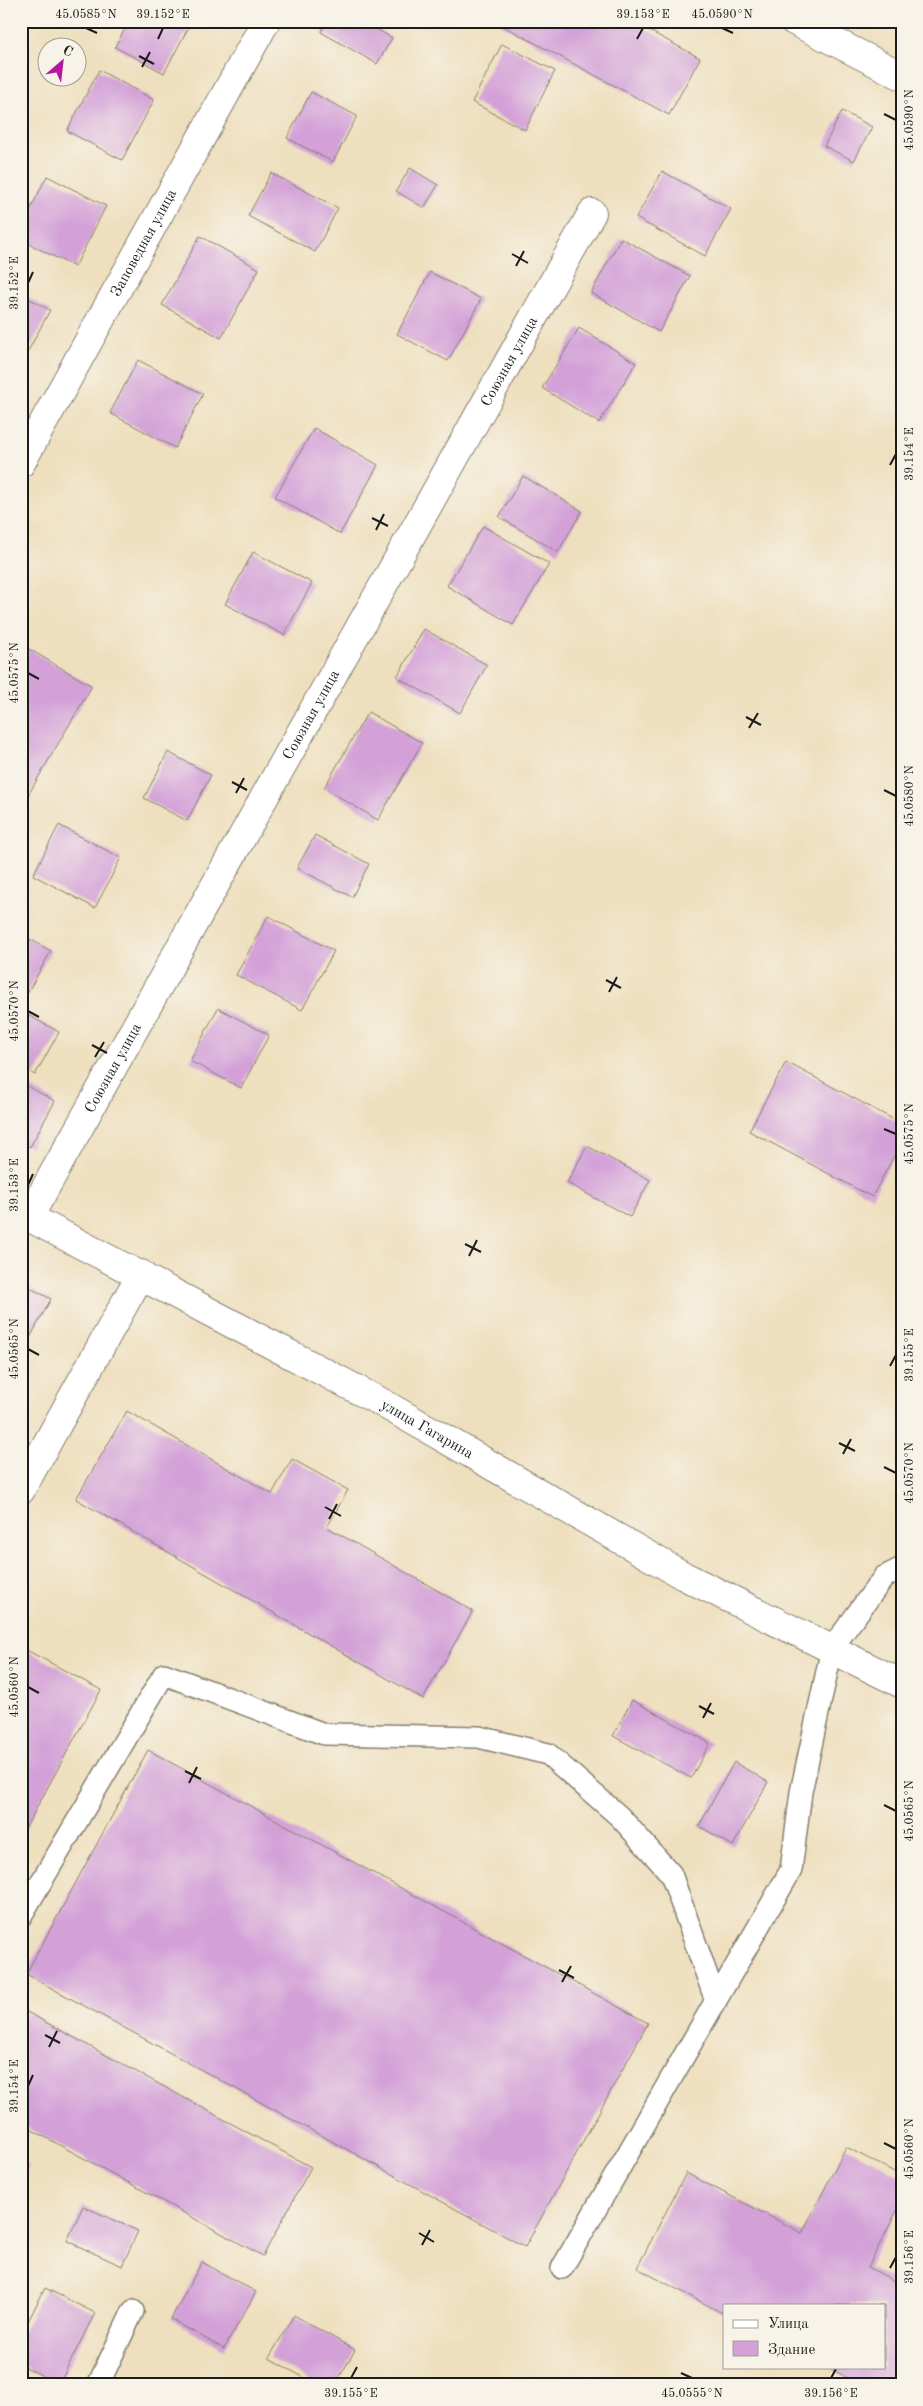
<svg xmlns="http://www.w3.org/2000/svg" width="923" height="2406" viewBox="0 0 923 2406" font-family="'Old Standard TT',serif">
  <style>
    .building { fill: #d3a1d8 }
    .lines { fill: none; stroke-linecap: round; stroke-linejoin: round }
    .lane-casing { stroke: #857e6d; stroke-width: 24 }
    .street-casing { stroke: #857e6d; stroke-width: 30 }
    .secondary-casing { stroke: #857e6d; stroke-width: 30 }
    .lane { stroke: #fff; stroke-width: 21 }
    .street { stroke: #fff; stroke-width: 28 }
    .secondary { stroke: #fff; stroke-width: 28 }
    .ticks { fill: none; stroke: #1c1c1c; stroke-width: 2 }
    .labels { text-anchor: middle; stroke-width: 4; stroke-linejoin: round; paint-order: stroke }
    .street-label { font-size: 15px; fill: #1c1c1c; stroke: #f7f3e8 }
    .neatline { fill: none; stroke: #1c1c1c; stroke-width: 2 }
    .ticks-label { font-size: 12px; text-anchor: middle; fill: #1c1c1c }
  </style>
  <rect width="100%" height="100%" fill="#f7f3e8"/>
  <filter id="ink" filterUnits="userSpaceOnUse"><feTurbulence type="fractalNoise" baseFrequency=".02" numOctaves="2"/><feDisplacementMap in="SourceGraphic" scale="10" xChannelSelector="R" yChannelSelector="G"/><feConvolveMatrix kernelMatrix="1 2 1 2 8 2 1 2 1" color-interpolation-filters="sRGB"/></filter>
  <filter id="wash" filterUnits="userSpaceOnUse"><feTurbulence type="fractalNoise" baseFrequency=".0096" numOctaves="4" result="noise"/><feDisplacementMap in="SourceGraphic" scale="20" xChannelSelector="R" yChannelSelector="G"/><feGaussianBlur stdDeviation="1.12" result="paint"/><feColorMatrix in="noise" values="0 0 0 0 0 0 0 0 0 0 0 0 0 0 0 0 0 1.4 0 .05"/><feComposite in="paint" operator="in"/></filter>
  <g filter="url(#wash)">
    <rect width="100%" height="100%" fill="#eedfbe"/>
    <g id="blocks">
      <path class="building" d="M129,21H192L164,73L115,47Z
        M327,21H363L392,38L377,64L321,32Z
        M494,21H631L700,58L669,115Z
        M502,44L555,71L525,130L472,102Z
        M99,70L154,100L122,160L67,131Z
        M311,92L357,116L333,162L287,138Z
        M842,111L872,127L854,161L824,146Z
        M410,168L438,185L424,208L396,191Z
        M662,171L731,209L705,256L636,218Z
        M271,173L338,208L315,252L248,216Z
        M47,176L106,206L75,267L21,240V228Z
        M200,236L259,269L221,338L162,305Z
        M621,238L690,276L659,332L591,293Z
        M430,272L481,299L448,361L397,334Z
        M21,294L50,310L21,364Z
        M579,328L636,363L599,423L542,388Z
        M138,360L203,394L175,448L110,413Z
        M314,428L378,465L340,534L275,497Z
        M523,476L582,511L558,552L499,517Z
        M483,526L549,564L513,625L447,586Z
        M253,552L312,583L284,635L225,604Z
        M424,629L487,665L460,713L397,677Z
        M22,645L92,686L21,807V646Z
        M368,712L422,743L378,820L324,788Z
        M168,752L211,775L187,821L144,798Z
        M59,825L121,858L95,908L33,875Z
        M315,835L369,864L352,897L297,868Z
        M268,916L334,951L302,1010L236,975Z
        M21,934L51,951L26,995L21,992Z
        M218,1008L269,1035L241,1088L190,1061Z
        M21,1011L59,1032L35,1075L21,1067Z
        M786,1062L902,1124V1141L872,1197L749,1131Z
        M21,1083L55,1101L30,1147L21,1142Z
        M587,1146L650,1180L630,1217L567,1183Z
        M21,1283L51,1299L21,1354Z
        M127,1411L272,1494L292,1459L348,1490L327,1527L473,1611L423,1699L76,1499Z
        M21,1647L101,1690L21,1836Z
        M632,1700L710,1743L691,1778L613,1736Z
        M148,1750L648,2023L525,2247L26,1974Z
        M734,1762L768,1782L733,1846L699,1826Z
        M27,2012L311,2167L263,2256L21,2124V2024Z
        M846,2147L902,2176V2201L868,2267L902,2285V2385H861L827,2367H884V2305H724V2314L637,2268L686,2173L802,2233Z
        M21,2162L29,2165L21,2182Z
        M83,2206L138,2231L122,2266L67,2241Z
        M202,2262L256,2292L224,2349L171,2319Z
        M45,2288L95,2313L59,2384L21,2365V2335Z
        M294,2315L355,2350L335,2385H317L269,2358Z
        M406,2376L420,2385H401Z"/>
    </g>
  </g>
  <g filter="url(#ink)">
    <use href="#blocks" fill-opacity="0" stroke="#857e6d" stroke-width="1"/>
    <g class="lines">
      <g class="lane-casing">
        <path id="lane" d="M21,1916L164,1674L324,1734L479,1737L548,1754L620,1817L671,1874L716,2001
          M562,2268L791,1870L801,1792L832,1648L884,1577L902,1568
          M98,2385L133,2311"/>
      </g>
      <g class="street-casing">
        <g id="street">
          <path id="s1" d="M21,463L266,21"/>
          <path id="s2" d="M21,1213L379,1401L684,1576L902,1684"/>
          <path id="s3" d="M29,1217L592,213"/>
          <path d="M21,1490L141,1274"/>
        </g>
      </g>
      <g class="secondary-casing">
        <path id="secondary" d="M794,21L902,76"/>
      </g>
      <use href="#lane" class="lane"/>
      <use href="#street" class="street"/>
      <use href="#secondary" class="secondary"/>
    </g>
  </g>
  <path class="ticks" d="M86,28L97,33M722,28L733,33M158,39L163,28M637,39L643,28M139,56L154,64M142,67L150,52M884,114L896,120M512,254L528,263M516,266L524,251M28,283L33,272M890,465L896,454M372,518L388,526M376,530L384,514M28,673L39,679M746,717L761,725M749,728L758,713M232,782L247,790M884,790L896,796M236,793L244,778M606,980L621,988M609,992L617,977M28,1011L39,1017M92,1045L107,1053M95,1057L104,1042M884,1129L896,1134M28,1185L33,1174M465,1244L481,1252M469,1256L477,1240M28,1349L39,1355M890,1366L896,1355M839,1443L855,1451M843,1454L851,1439M884,1467L896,1473M325,1507L341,1516M329,1519L337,1504M28,1687L39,1693M699,1706L714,1714M703,1718L711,1703M185,1771L201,1779M189,1783L197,1767M884,1805L896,1811M559,1970L574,1978M562,1982L571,1966M45,2035L60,2043M49,2047L57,2031M28,2086L33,2075M884,2143L896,2149M419,2233L434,2242M422,2245L430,2230M890,2268L896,2257M681,2373L692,2378M351,2378L357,2367M831,2378L837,2367"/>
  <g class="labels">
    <g class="street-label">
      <text dy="5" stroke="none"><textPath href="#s1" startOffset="252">Заповедная улица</textPath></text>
      <text dy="5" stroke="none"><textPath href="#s3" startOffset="981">Союзная улица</textPath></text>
      <text dy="5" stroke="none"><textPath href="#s3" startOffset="576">Союзная улица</textPath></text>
      <text dy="5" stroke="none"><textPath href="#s3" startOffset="171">Союзная улица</textPath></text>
      <text dy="5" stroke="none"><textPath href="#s2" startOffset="460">улица Гагарина</textPath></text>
    </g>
  </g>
  <rect width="923" height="2406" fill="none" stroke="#f7f3e8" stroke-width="55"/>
  <rect x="723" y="2304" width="162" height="65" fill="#f7f3e8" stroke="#9f9d96"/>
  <rect x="733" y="2320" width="25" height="8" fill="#ffffff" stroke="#9f9d96"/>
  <text x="768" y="2328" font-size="15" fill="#1c1c1c">Улица</text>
  <rect x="733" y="2341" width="25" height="15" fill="#d3a1d8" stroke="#9f9d96"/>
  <text x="768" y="2354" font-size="15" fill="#1c1c1c">Здание</text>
  <g transform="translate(62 62) rotate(28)"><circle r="24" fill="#f7f3e8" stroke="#9f9d96"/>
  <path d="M0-4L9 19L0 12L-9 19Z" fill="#b5179e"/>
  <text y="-8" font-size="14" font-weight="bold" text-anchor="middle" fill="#1c1c1c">С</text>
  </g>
  <rect x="28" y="28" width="868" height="2350" class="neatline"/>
  <g class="ticks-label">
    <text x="86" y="18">45.0585°N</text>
    <text x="163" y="18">39.152°E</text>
    <text x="643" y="18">39.153°E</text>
    <text x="722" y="18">45.0590°N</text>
    <text transform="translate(909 120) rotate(-90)" y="4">45.0590°N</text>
    <text transform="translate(14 283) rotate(-90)" y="4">39.152°E</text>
    <text transform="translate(909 454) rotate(-90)" y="4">39.154°E</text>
    <text transform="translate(14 673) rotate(-90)" y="4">45.0575°N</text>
    <text transform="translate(909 796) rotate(-90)" y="4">45.0580°N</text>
    <text transform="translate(14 1011) rotate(-90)" y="4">45.0570°N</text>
    <text transform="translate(909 1134) rotate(-90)" y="4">45.0575°N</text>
    <text transform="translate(14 1185) rotate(-90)" y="4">39.153°E</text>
    <text transform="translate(14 1349) rotate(-90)" y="4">45.0565°N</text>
    <text transform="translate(909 1355) rotate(-90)" y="4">39.155°E</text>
    <text transform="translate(909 1473) rotate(-90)" y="4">45.0570°N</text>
    <text transform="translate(14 1687) rotate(-90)" y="4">45.0560°N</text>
    <text transform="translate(909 1811) rotate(-90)" y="4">45.0565°N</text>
    <text transform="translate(14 2086) rotate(-90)" y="4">39.154°E</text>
    <text transform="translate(909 2149) rotate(-90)" y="4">45.0560°N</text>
    <text transform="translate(909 2257) rotate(-90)" y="4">39.156°E</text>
    <text x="351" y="2397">39.155°E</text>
    <text x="692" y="2397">45.0555°N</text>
    <text x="831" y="2397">39.156°E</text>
  </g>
</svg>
